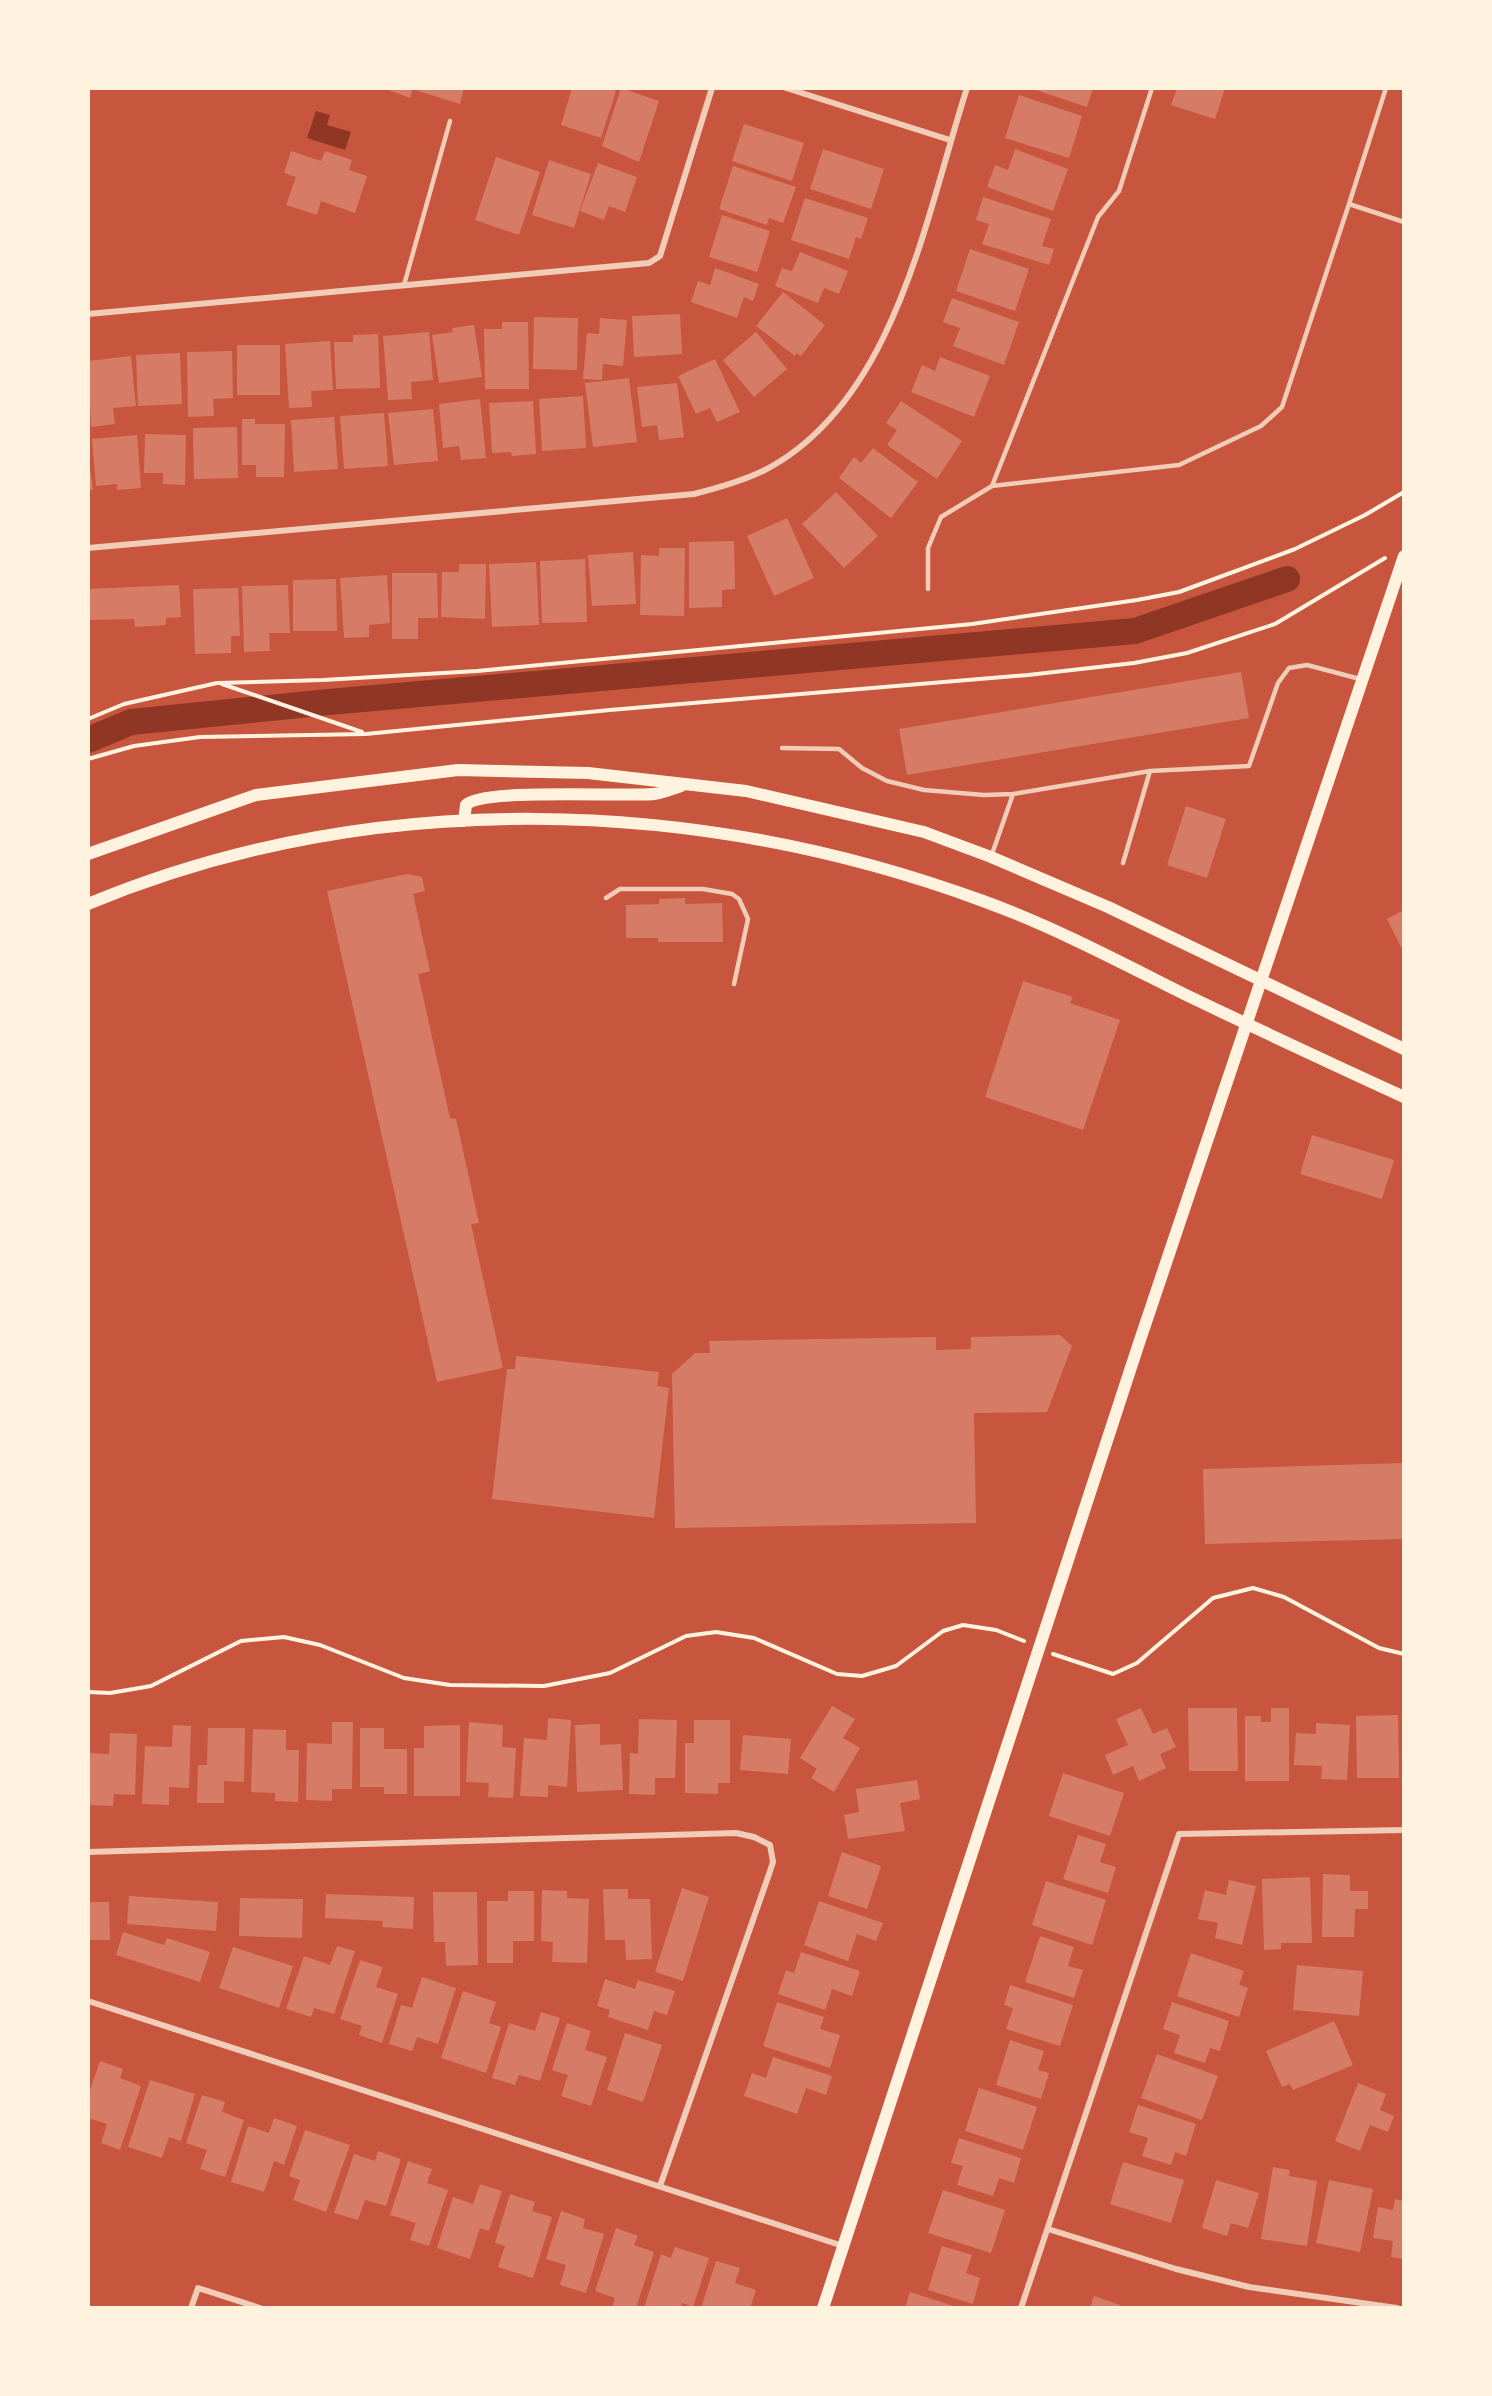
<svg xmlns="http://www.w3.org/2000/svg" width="1492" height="2396" viewBox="0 0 1492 2396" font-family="'Source Sans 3',sans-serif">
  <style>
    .water { fill: #8f3625 }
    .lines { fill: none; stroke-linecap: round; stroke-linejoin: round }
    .canal { stroke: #8f3625; stroke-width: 26 }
    .building { fill: #d67c66 }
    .path { stroke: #fff3e0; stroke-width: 4 }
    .service { stroke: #f1ccb7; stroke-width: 4.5 }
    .minor { stroke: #f1ccb7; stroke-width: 6 }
    .secondary { stroke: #fff3e0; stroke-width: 12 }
  </style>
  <rect width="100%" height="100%" fill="#c8553d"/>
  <path class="water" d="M316,111L330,115L327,125L351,132L345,150L307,138Z"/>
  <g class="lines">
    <path class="canal" d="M88,740L131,722L329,702L1135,631L1287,579"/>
  </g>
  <path class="building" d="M383,88H413L410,98Z
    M419,88H464L460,104L418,91Z
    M572,88H608L616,91L601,138L561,125Z
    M621,88L659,101L639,162L602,146Z
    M1030,88H1093L1087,107Z
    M1177,88H1225L1215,119L1171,105Z
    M1019,95L1082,116L1069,158L1005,138Z
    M744,124L804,143L792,181L732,161Z
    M823,149L884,169L871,209L810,189Z
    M1015,149L1068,169L1053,211L987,187L995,165L1008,170Z
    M291,151L321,161L325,151L352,160L349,170L367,176L355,213L321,201L317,215L286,205L296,177L284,173Z
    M496,157L540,172L519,235L475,220Z
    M549,160L591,174L574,228L532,215Z
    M598,163L637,177L625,212L609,206L604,220L580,211Z
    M733,166L796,187L783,223L769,218L767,225L719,209Z
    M983,197L1051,219L1042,246L1054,249L1049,265L982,244L989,224L976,220Z
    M805,198L868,218L861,239L856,237L849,259L791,240Z
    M722,215L770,231L757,272L709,257Z
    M970,249L1029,269L1015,311L956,291Z
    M800,252L848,271L839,294L824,288L818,303L775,286L782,268L792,271Z
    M715,268L759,284L753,301L744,297L737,318L691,302L698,281L710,285Z
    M783,292L825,325L801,356L796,353L795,356L756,326Z
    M952,298L1019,322L1004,365L953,346L960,328L943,322Z
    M680,314L682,354L634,357L632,316Z
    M534,317L578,318L577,370L533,369Z
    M600,318L627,320L623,366L603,364L602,380L583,379L587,333L599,334Z
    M502,322H528L529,389H485L484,329H502Z
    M474,325L482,377L439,383L432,335L453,332L452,328Z
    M429,332L433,380L411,382L412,399L388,400L383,336Z
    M756,332L787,369L754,397L723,360Z
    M378,334L380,388L336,389L334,342H353V335Z
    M330,341L333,390L311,391L312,407L289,408L285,344Z
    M237,345H280V395H237Z
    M232,351L233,398L213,399L214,416L188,417L187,352Z
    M180,353L182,404L138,406L136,355Z
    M131,356L136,406L113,408L115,424L91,427L88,361Z
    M940,357L990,376L974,417L911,392L922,365L935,371Z
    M715,359L740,412L717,422L710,408L696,414L678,376Z
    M629,378L637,442L593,447L585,383Z
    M677,383L684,437L659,440L657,425L642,427L637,387Z
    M583,396L586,448L542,451L539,399Z
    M480,399L486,458L461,460L459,446L443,448L439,404Z
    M533,401L536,454L512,456L511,452L492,453L489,403Z
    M901,401L962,441L937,479L887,445L897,430L886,423Z
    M433,409L438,461L394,465L388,413Z
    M384,413L388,466L344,469L340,416Z
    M334,417L338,469L294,472L291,420Z
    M242,419H255V424H285L284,477H256V465H242Z
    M237,427L238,478L194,479L193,428Z
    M145,434L186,435L185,485L163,484V473H144Z
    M137,435L141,488L117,490V484L96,486L92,439Z
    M873,448L918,482L891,518L839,478L854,457L861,463Z
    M88,453L93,490H88Z
    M836,492L878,536L844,568L802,524Z
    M787,518L814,578L774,596L747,536Z
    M734,541L735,589L722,590V607L689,608V542Z
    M659,548H685L684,616L640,615L641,555L659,556Z
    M633,552L636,604L592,606L588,555Z
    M585,559L587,622L542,623L540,561Z
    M536,562L539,625L492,627L489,564Z
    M459,564H486L485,619L441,617L442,572H459Z
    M392,573H437L438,618H418V639H392Z
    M387,575L390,623L369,625V637L344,638L340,578Z
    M336,579L337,631H293V580Z
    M179,585L181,617L166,618V625L135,627L134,619L90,620L88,589Z
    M288,585L290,633H269L270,651L244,652L242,586Z
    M238,588L240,636H231V653L195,654L193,589Z
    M1241,672L1249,718L907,775L899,729Z
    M1186,806L1226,819L1207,878L1167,865Z
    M407,874L422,877L425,891L413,894L430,971L418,974L450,1118L456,1119L479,1223L471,1224L503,1368L437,1382L327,891Z
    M685,898V904L722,903L723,942H658V938H626V905L659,904V899Z
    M1404,910V953L1387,919Z
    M1023,981L1073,997L1070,1003L1120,1020L1083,1130L985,1097Z
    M1312,1135L1394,1160L1382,1199L1300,1174Z
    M1060,1335L1072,1346L1047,1412L974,1413L976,1523L675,1528L672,1374L695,1353H710L709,1341L936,1337V1350L971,1349V1337Z
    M516,1356L659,1372L657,1386L669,1388L654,1518L492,1499L507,1369H515Z
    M1404,1463V1539L1205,1544L1203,1469Z
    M832,1706L855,1719L843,1738L860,1748L834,1792L811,1778L817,1769L800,1758Z
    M1141,1708L1153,1734L1167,1728L1176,1747L1160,1754L1166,1768L1139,1781L1133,1766L1113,1775L1105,1755L1128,1745L1116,1719Z
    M1188,1708H1237L1238,1771H1189Z
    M1271,1708H1289V1781H1245V1716H1261V1722H1271Z
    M1398,1715L1399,1778H1357L1356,1716Z
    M548,1718L571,1720L567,1787L548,1785V1797L520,1796L524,1738L547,1740Z
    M639,1719L677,1720L675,1778H655V1795L629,1794L630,1753L638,1754Z
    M694,1720H730V1783H718V1794L685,1793V1743H694Z
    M332,1722H353L352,1789H332V1801L306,1800L307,1743L332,1744Z
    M469,1722L503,1725L502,1747L516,1748L513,1798L488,1797L489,1783L466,1782Z
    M1316,1723L1350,1725L1347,1780L1321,1779L1322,1766L1294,1765L1296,1733L1316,1734Z
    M600,1724V1745L621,1744L623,1790L577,1792L575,1725Z
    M173,1725L191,1726L189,1788L169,1787V1805L142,1804L145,1746L172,1747Z
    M460,1725V1796H414V1748H424V1726Z
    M208,1728H245L244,1782L224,1781V1803H197L198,1765H207Z
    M360,1728H384V1749H407V1794H384V1787H360Z
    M253,1729L286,1730V1750H299L298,1802L275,1801V1793L251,1792Z
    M110,1733L137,1734L135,1795L114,1794L113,1806L88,1805L90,1753L109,1754Z
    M743,1735L791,1739L788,1774L740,1770Z
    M1063,1773L1124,1793L1110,1836L1049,1816Z
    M917,1780L920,1799L900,1803L905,1831L848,1839L844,1815L859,1812L856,1789Z
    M1078,1835L1106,1844L1100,1862L1116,1867L1108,1893L1063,1879Z
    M842,1852L881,1866L867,1909L828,1896Z
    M1323,1874L1350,1875V1891H1368V1909H1355L1354,1937H1322Z
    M1310,1877L1312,1943H1281V1949L1264,1950L1262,1879Z
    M1229,1880L1256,1886L1242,1945L1215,1938L1218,1923L1198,1919L1205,1890L1226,1895Z
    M1046,1881L1106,1900L1092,1945L1032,1925Z
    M682,1888L709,1897L683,1981L655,1972Z
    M603,1889H628V1899H650L652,1959L626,1960L625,1940H605Z
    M542,1890L567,1891V1898L589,1899L587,1963L552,1962L553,1942L541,1941Z
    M508,1891H534V1941H513V1963H487V1901H508Z
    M433,1892H477L478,1965L446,1966L445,1942H434Z
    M326,1894L414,1897L413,1929L382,1927L383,1921L325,1918Z
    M129,1896L218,1902L216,1931L127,1924Z
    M240,1898L303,1899L302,1938L239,1936Z
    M819,1901L883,1923L876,1941L857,1934L848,1961L804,1945Z
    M88,1902H109L110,1940H88Z
    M123,1932L164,1945L167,1938L210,1952L200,1982L116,1955Z
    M1040,1936L1074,1947L1068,1966L1083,1970L1074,1998L1025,1982Z
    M337,1946L355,1951L334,2014L314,2008L311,2017L286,2009L304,1956L330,1965Z
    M233,1947L293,1966L279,2008L219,1988Z
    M801,1952L860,1971L852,1996L832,1989L825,2010L778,1994L786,1970L794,1973Z
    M1191,1953L1244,1971L1239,1985L1248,1988L1239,2017L1177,1996Z
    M360,1960L383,1967L376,1987L398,1994L382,2043L359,2035L362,2026L340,2019Z
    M1297,1965L1363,1971L1359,2016L1293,2010Z
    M422,1977L456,1988L438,2044L417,2037L412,2051L389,2044L401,2005L412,2008Z
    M605,1979L635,1989L638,1980L675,1991L667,2015L654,2011L648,2030L608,2017L610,2010L597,2006Z
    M1010,1985L1073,2005L1060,2046L1006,2029L1013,2008L1004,2005Z
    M463,1991L496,2002L489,2023L501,2027L486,2073L441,2058Z
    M777,2002L824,2017L820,2029L840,2035L830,2068L763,2046Z
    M1172,2002L1229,2021L1220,2051L1210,2048L1205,2063L1174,2053L1180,2035L1163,2029Z
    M541,2012L560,2018L540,2081L519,2075L515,2085L492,2078L509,2023L535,2031Z
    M1334,2021L1353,2065L1293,2090L1290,2084L1282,2087L1266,2051Z
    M567,2023L591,2031L585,2050L607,2057L591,2106L561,2096L568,2075L552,2070Z
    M625,2033L662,2045L643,2102L607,2090Z
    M1010,2040L1044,2051L1038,2070L1049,2073L1041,2099L996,2085Z
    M1157,2054L1218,2076L1202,2120L1141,2098Z
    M773,2057L832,2076L826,2095L806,2088L797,2114L744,2096L752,2073L766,2078Z
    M100,2061L123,2069L120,2078L141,2086L120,2150L101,2143L107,2124L88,2118V2096Z
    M150,2080L195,2094L181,2141L169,2137L162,2158L128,2147Z
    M1358,2083L1386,2094L1380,2110L1394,2116L1388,2132L1370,2125L1360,2151L1335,2141Z
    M979,2088L1037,2107L1023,2150L965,2131Z
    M202,2095L225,2102L222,2112L244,2120L225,2177L200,2169L207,2150L186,2143Z
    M1138,2105L1196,2124L1186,2156L1175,2152L1171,2165L1142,2156L1148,2138L1129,2132Z
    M274,2118L297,2126L284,2165L274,2161L264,2192L231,2182L248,2126L269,2133Z
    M305,2130L350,2145L326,2212L293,2200L300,2180L289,2176Z
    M959,2138L1021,2158L1014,2183L999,2178L993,2196L957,2185L963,2166L951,2163Z
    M378,2151L401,2159L386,2206L365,2200L358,2220L334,2213L354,2154L375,2161Z
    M408,2161L432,2169L427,2183L448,2190L429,2246L410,2240L416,2223L390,2215Z
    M1123,2162L1184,2180L1171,2223L1110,2204Z
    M1273,2167L1290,2170L1289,2176L1317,2181L1307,2246L1261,2239Z
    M1216,2180L1259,2193L1248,2228L1231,2223L1227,2236L1202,2228Z
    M1329,2180L1373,2189L1360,2252L1316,2243Z
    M480,2184L502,2191L489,2231L480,2228L470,2259L437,2248L453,2197L473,2204Z
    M943,2190L1005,2210L991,2253L928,2233Z
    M510,2194L535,2202L532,2211L552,2217L533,2278L498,2267L505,2246L495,2243Z
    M1395,2199L1404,2201V2259L1391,2257L1393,2241L1373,2238L1378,2207L1393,2210Z
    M561,2211L585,2219L583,2228L604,2234L586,2293L560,2285L566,2265L546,2259Z
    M616,2228L638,2236L634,2245L654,2252L636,2308H612L615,2298L595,2291Z
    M942,2246L972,2255L966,2273L980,2278L973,2304L928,2290Z
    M675,2247L709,2258L693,2307L682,2303L681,2308H644L661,2254L671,2258Z
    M716,2261L740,2268L735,2283L756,2290L750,2308H701Z
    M910,2292L957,2307V2308H905Z
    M1094,2296L1120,2305L1119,2308H1090Z"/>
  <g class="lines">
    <path class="path" d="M222,684L362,732
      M88,719L124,704L217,683L323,680L477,671L972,624L1137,600L1179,592L1295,549L1365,515L1404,492
      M88,759L134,746L200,737L366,734L610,710L1028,675L1134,663L1187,653L1275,624L1385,558
      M1053,1654L1113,1674L1137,1663L1213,1598L1253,1588L1284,1597L1379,1648L1404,1654
      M88,1692L110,1693L151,1686L241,1641L284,1637L320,1645L404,1678L450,1685L544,1686L610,1673L686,1636L716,1632L754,1638L837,1674L862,1676L896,1666L943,1631L963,1625L996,1630L1024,1641"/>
    <path class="service" d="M1349,204L1386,88
      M404,285L450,121
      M992,486L1098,217L1119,191L1152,88
      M928,589V548L941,517L992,486L1179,465L1261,426L1282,407L1349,204L1404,222
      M782,748L839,749L862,768L887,781L924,790L984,795L1013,794L1150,771L1249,766L1278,683L1289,668L1307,665L1360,679
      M991,857L1013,794
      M1123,863L1150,771
      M606,898L620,889H703L732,894L739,899L748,919L734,984"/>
    <path class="minor" d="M786,88L950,140
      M88,314L649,263L660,256L712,88
      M88,548L694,494C718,488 740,482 763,471C895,404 925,218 967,88
      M88,1852L736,1833L754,1837L770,1845L773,1862L768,1877L660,2186
      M88,2001L843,2246
      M1048,2229L1176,2269L1249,2287L1397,2308
      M191,2308L198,2288L260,2308
      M1021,2308L1179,1834L1404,1830"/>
    <path class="secondary" d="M464,821L466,805C481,788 623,797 654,794C663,793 672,789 681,786
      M88,854L256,795L458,770L588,773L746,791L924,832L991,857L1108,907L1404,1049
      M88,904C372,786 697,796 983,901C1052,926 1118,961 1184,994C1257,1029 1330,1063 1404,1097
      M823,2308L1138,1346L1404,556"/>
  </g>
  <rect width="1492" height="2396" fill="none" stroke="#fff3e0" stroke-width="180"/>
</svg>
